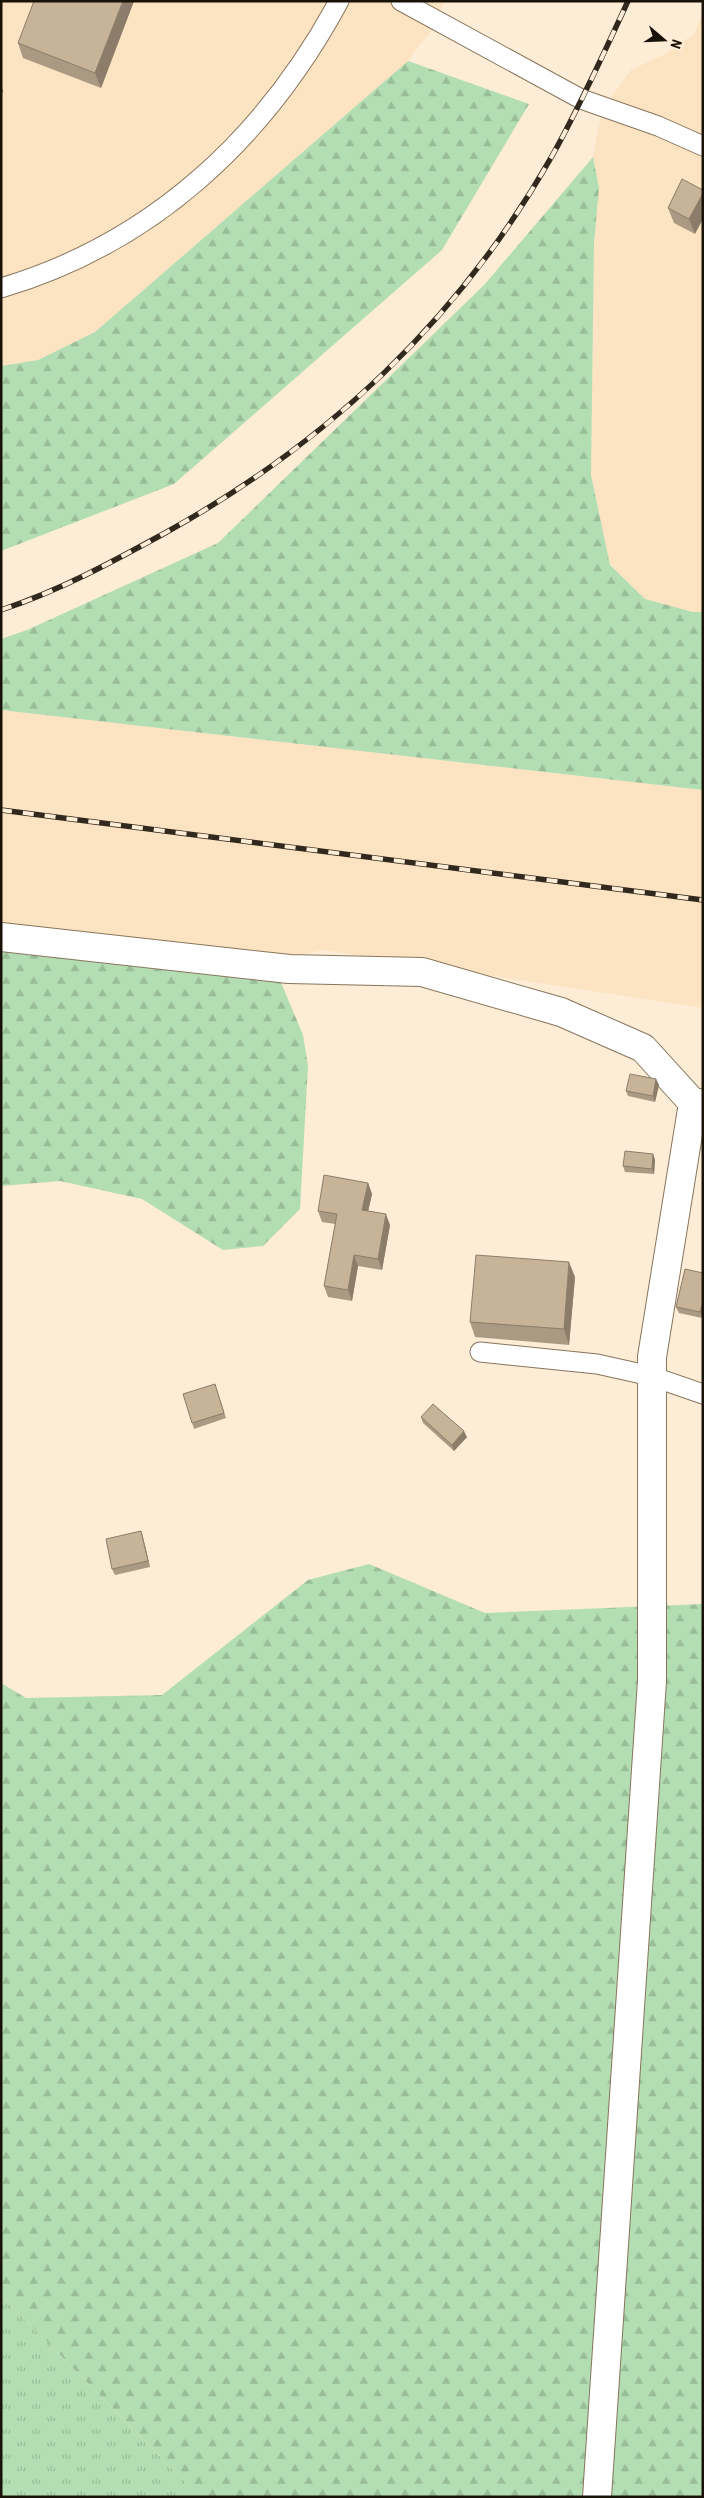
<svg xmlns="http://www.w3.org/2000/svg" width="704" height="2498" viewBox="0 0 704 2498" font-family="'Roboto Condensed',sans-serif">
  <style>
    .built { fill: #fce3c1 }
    .grass { fill: url(#grass-tufts) }
    .forest { fill: url(#forest-firs) }
    .lines { fill: none; stroke-linecap: round; stroke-linejoin: round }
    .service-casing { stroke: #87755c; stroke-width: 21 }
    .minor-casing { stroke: #87755c; stroke-width: 30 }
    .service { stroke: #fff; stroke-width: 19 }
    .minor { stroke: #fff; stroke-width: 28 }
    .rail-casing { stroke: #31291e; stroke-width: 5.5 }
    .rail { stroke: #fdedd7; stroke-width: 4; stroke-dasharray: 11; stroke-linecap: butt }
    .wall { fill: #aa9a83 }
    .shaded-wall { fill: #8b7d6a }
    .building { fill: #c6b398; stroke: #8b7d6a }
  </style>
  <defs>
    <pattern id="grass-tufts" width="24" height="20" patternUnits="userSpaceOnUse" patternTransform="scale(1.25)"><rect width="24" height="20" fill="#b3ddb2"/><path d="M3 7l-1-3M5 7V3M7 7l1-3M15 17l-1-3M17 17v-4M19 17l1-3" fill="none" stroke="#99bd98"/></pattern>
    <pattern id="forest-firs" width="22" height="20" patternUnits="userSpaceOnUse" patternTransform="scale(1.25)"><rect width="22" height="20" fill="#b3ddb2"/><path d="M5 1l3.5 6h-7zM16 11l3.5 6h-7z" fill="#99bd98"/></pattern>
  </defs>
  <rect width="100%" height="100%" fill="#fdedd7"/>
  <path class="built" d="M1,1H444L433,28L408,61L95,332L38,360L1,366Z
    M703,12V612H693L645,599L610,565L591,475L594,243L599,188L593,157L602,110L631,70L665,54L694,34Z
    M1,710L703,790V1008L323,950L271,961L1,929Z"/>
  <path class="grass" d="M1,2295L200,2497H1Z"/>
  <path class="forest" d="M408,61L529,104L442,250L174,484L1,551V366L38,360L95,332Z
    M593,157L599,188L594,243L591,475L610,565L645,599L693,612H703V790L1,710V639L27,630L218,543L485,284Z
    M1,929L272,961L303,1035L308,1066L300,1209L263,1246L223,1250L142,1199L60,1181L1,1186Z
    M369,1564L485,1613L703,1604V2497H200L1,2295V1683L26,1698L162,1695L308,1580Z"/>
  <g class="lines">
    <g class="service-casing">
      <path id="service" d="M401,1L581,99L658,126L703,146
        M1,288C153,243 265,138 339,1
        M480,1352L597,1364L651,1376L703,1394"/>
    </g>
    <g class="minor-casing">
      <path id="minor" d="M1,937L289,969L422,972L561,1012L643,1048L693,1103
        M597,2497L652,1681V1357L693,1103H703"/>
    </g>
    <use href="#service" class="service"/>
    <use href="#minor" class="minor"/>
    <g class="rail-casing">
      <path id="rail" d="M1,610C59,591 112,562 165,533C329,442 459,320 552,156C580,106 604,53 628,1
        M1,810L703,900"/>
    </g>
    <use href="#rail" class="rail"/>
  </g>
  <path class="wall" d="M134,1L101,88L23,58L18,43Z
    M682,179L695,234L674,223L668,208Z
    M656,1079L659,1085L655,1102L628,1096L626,1091Z
    M653,1154L655,1160L654,1174L625,1172L623,1166Z
    M368,1183L372,1194L368,1211L390,1225L382,1270L358,1266L352,1301L328,1297L324,1286L335,1224L322,1222L318,1211Z
    M685,1269L702,1318L679,1313L676,1307Z
    M575,1277L569,1345L475,1337L470,1322Z
    M215,1384L226,1418L194,1429L183,1394Z
    M421,1417L467,1437L454,1451L423,1423Z
    M141,1531L150,1567L115,1575L112,1569Z"/>
  <path class="shaded-wall" d="M123,1H134L101,88L95,73Z
    M1,86L3,91L1,96Z
    M703,193V219L695,234L689,219Z
    M656,1079L659,1085L655,1102L653,1096Z
    M653,1154L655,1160L654,1174L652,1169Z
    M368,1183L372,1194L366,1221L362,1210Z
    M386,1214L390,1225L382,1270L378,1259Z
    M354,1255L358,1266L352,1301L348,1290Z
    M569,1262L575,1277L569,1345L564,1329Z
    M703,1301V1316L702,1318L700,1312Z
    M464,1431L467,1437L454,1451L452,1445Z
    M141,1531L143,1537L150,1567L148,1561Z"/>
  <path class="building" d="M34,1H123L95,73L18,43Z
    M682,179L703,190V193L689,219L668,208Z
    M630,1074L656,1079L653,1096L626,1091Z
    M625,1151L653,1154L652,1169L623,1166Z
    M324,1175L368,1183L362,1210L386,1214L378,1259L354,1255L348,1290L324,1286L337,1214L318,1211Z
    M476,1255L569,1262L564,1329L470,1322Z
    M685,1269L703,1273V1301L700,1312L676,1307Z
    M215,1384L224,1413L192,1423L183,1394Z
    M433,1404L464,1431L452,1445L421,1417Z
    M141,1531L148,1561L112,1569L106,1539Z"/>
  <rect width="704" height="2498" fill="none" stroke="#191208" stroke-width="5"/>
  <g transform="translate(664 40) rotate(109)" stroke="#fdedd7" stroke-width="4" paint-order="stroke">
  <path d="M0-4L9 19L0 12L-9 19Z" fill="#191208"/>
  <text y="-8" font-size="14" font-weight="bold" text-anchor="middle" fill="#191208">N</text>
  </g>
</svg>
